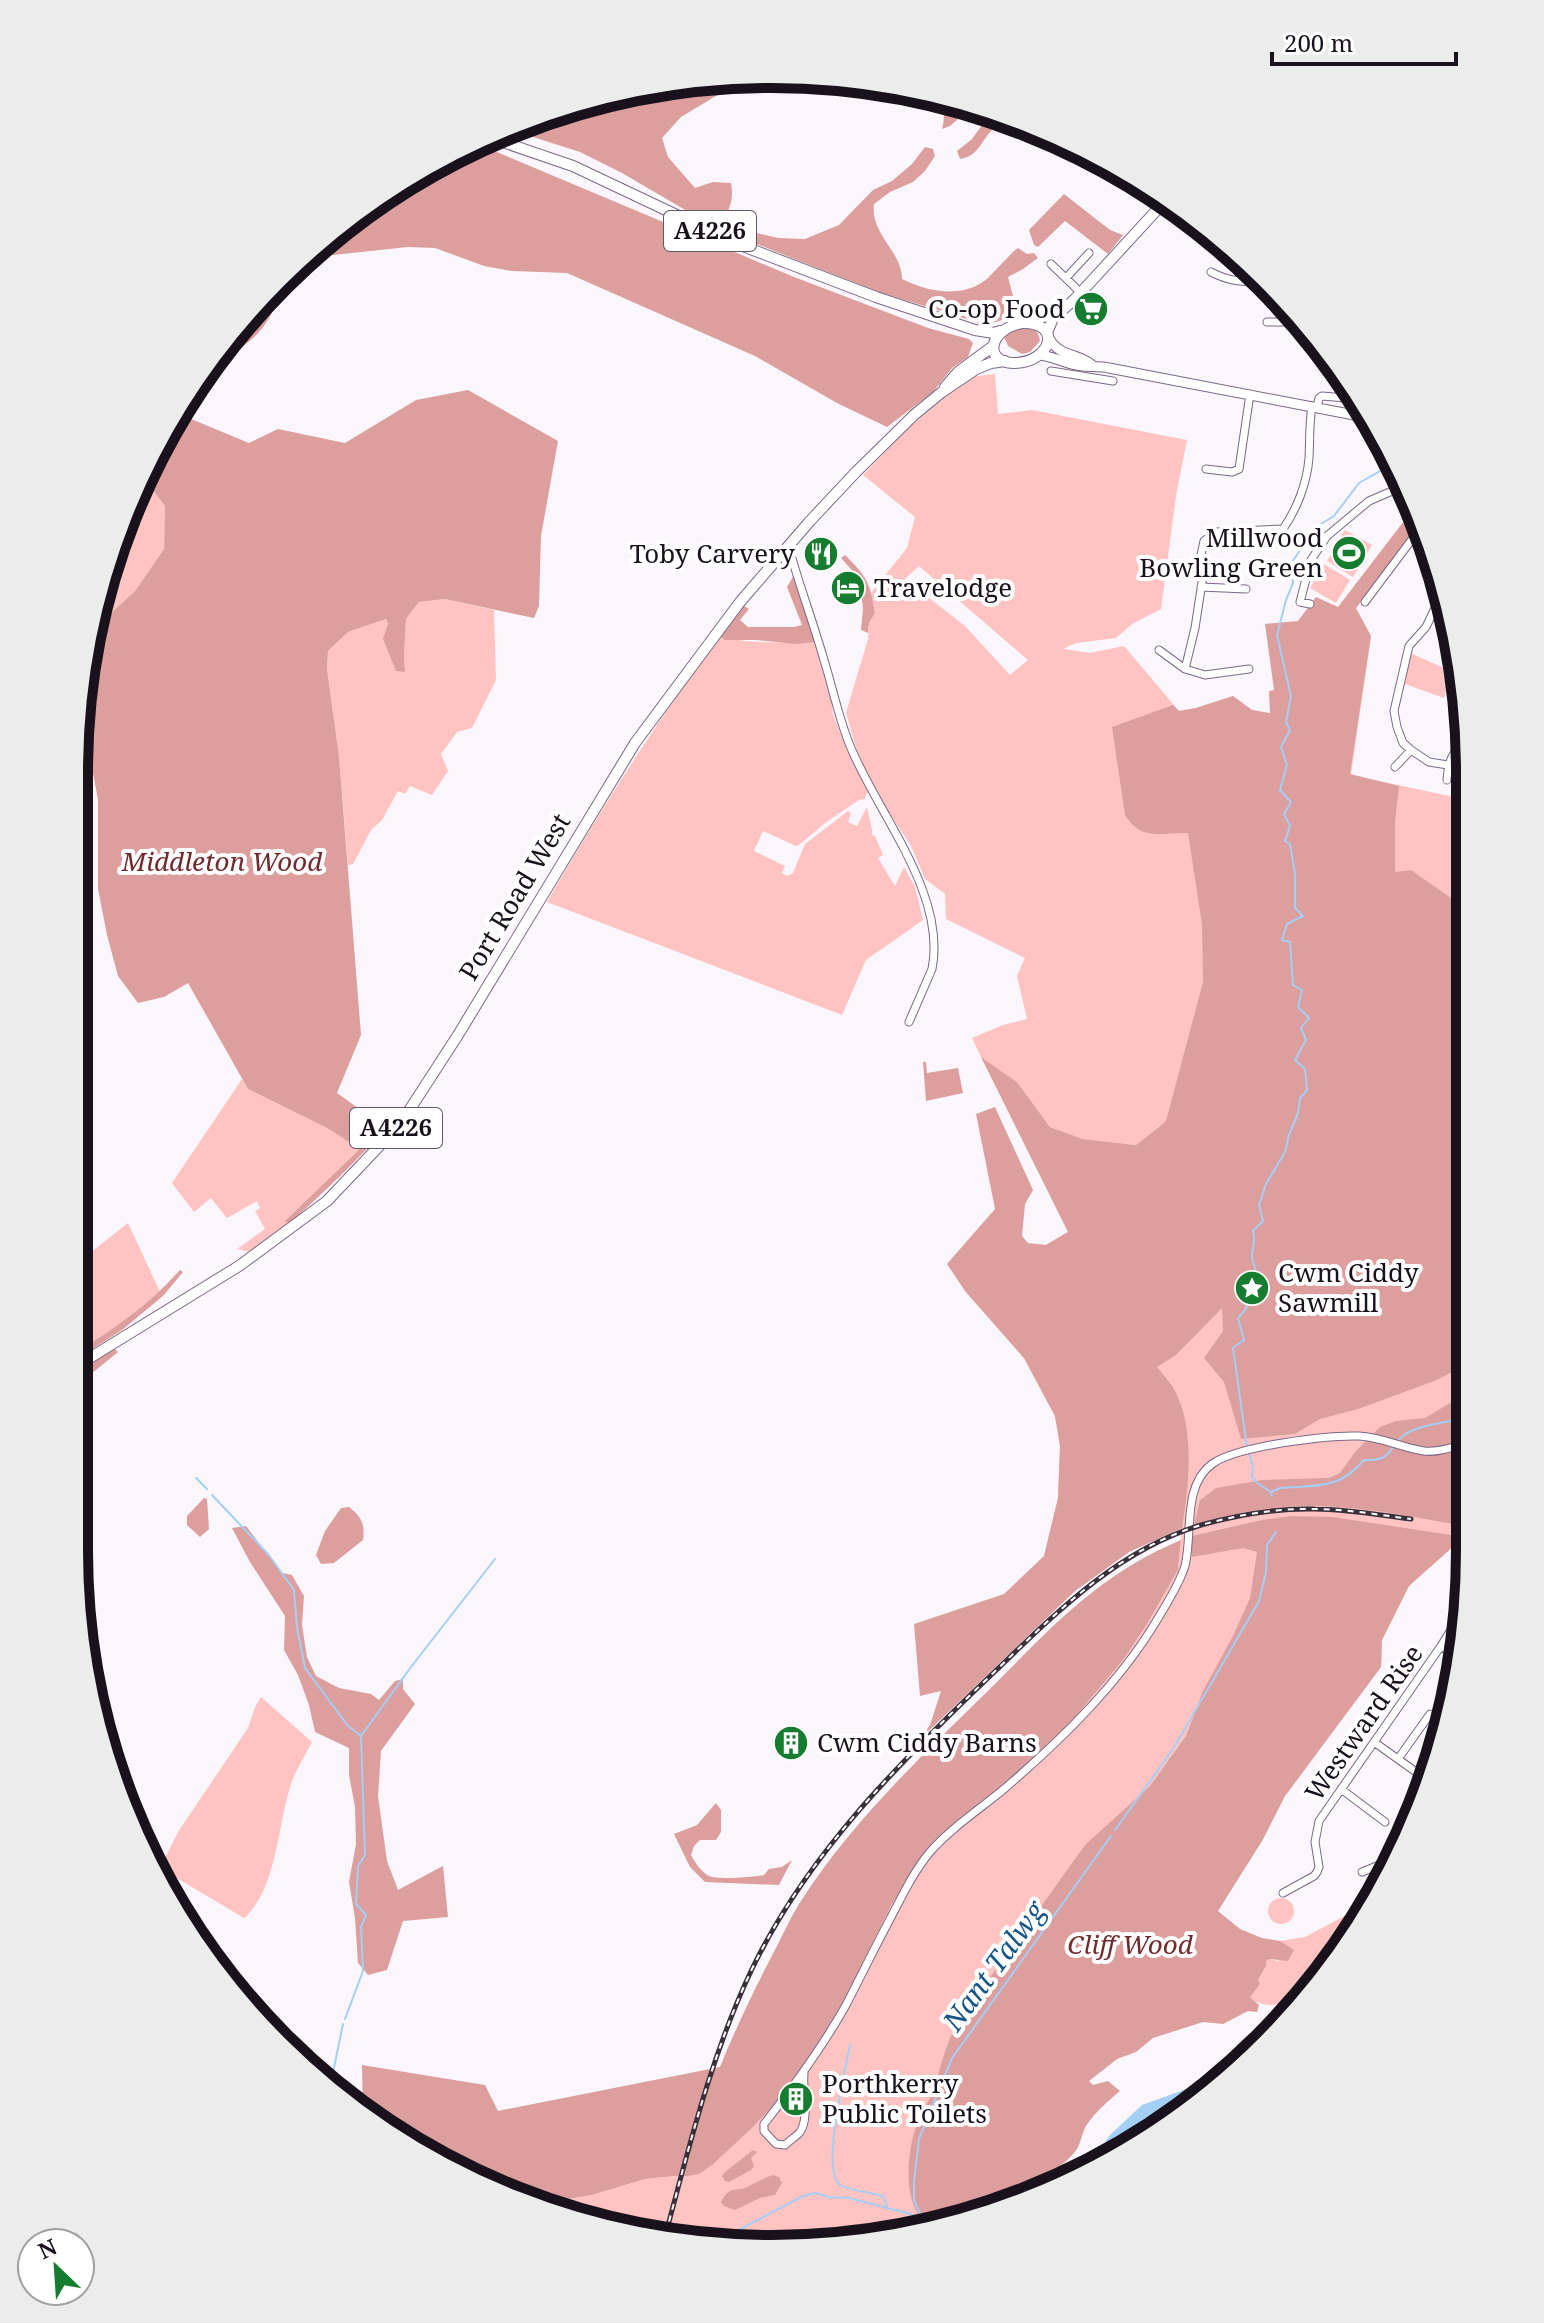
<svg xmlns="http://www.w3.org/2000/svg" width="1544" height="2323" viewBox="0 0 1544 2323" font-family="'Noto Serif',serif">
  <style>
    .green { fill: #ffc4c1; fill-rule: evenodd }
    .forest { fill: #dc9f9d }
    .water { fill: #a4cff7 }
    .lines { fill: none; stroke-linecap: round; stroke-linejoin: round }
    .stream { stroke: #a4cff7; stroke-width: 2 }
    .street-casing { stroke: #7a6884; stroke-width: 9 }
    .secondary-casing { stroke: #7a6884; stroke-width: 11 }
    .primary-casing { stroke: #7a6884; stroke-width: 12 }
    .street { stroke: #fff; stroke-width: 7 }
    .secondary { stroke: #fff; stroke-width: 9 }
    .primary { stroke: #fff; stroke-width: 10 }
    .rail-casing { stroke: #38313c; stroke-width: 5 }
    .rail { stroke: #fff; stroke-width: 2; stroke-dasharray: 6; stroke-linecap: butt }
    .labels { text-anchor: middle; stroke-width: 8; stroke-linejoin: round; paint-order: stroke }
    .shield { fill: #fff; stroke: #5e5961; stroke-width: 2 }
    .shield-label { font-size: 24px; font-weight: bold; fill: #19121d }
    .poi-label { font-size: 26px; fill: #19121d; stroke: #fff; text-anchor: start }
    .park-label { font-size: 26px; font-style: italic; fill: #732a2d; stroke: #fff }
    .street-label { font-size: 26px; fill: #19121d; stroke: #fff }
    .water-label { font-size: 28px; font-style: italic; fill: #155587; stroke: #fff }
    .rim { fill: none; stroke: #19121d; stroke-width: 10 }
  </style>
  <rect width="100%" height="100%" fill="#faf6fc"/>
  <path class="green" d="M995,374L998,414L1032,410L1187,440L1176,496L1161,609L1132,624L1116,638L1076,643L1063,649L1090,653L1124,646L1179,711L1196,708L1233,696L1252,710L1271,714L1371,636L1351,775L1468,800L1464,1537L1426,1569L1409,1586L1382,1640L1381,1667L1285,1796L1262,1841L1117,2059L1088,2081L952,2225L727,2248L539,2204L592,2195L645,2179L699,2174L751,2129L928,1848L1014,1778L1067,1727L1123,1660L1146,1626L1178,1570L1182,1529L1129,1552L1075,1591L1062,1603L1044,1556L1058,1498L1060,1446L1055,1416L1024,1358L965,1291L1068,1232L1164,1122L1136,1145L1083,1139L1050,1127L1017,1082L981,1057L972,1038L1003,1025L1027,1019L1017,976L1025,958L946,919L945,894L925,879L911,846L875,791L858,754L846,713L868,639L869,623L875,613L871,593L907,548L915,517L863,475L906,430L970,377ZM919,566L1028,660L1010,675L965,626L905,579Z
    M142,476L165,506L164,549L135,591L97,626Z
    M1345,530L1372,545L1353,577L1327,561Z
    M1324,564L1350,580L1336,603L1310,588Z
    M445,599L494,610L496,680L472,728L457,732L441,754L448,771L432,795L410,786L405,794L398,791L382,820L371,830L353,864L348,865L339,756L327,669L328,651L348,632L386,619L405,671L404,655L406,619L419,602Z
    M719,635C729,643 799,644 816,642L830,687L833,714L847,750L869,792L866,794L865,799L859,800L825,823L799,845L796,846L763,831L754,851L785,866L782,873L787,876L793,873L805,844L848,811L851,813L848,822L857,826L867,807L872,830V835L875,836L883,855L878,858L895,886L904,867L915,887L923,920L866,960L842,1015L547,902C600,810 657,722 719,635Z
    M1410,653L1451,671L1444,698L1405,684Z
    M242,1079L248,1089L327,1128L361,1149L285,1222H291L250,1252L237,1249L265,1229L255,1211L260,1208L257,1201L227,1218L211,1198L194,1212L172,1183Z
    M128,1223L160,1292L119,1325L75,1353L76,1264Z
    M261,1697L312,1742C306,1754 299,1765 294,1776C277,1818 279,1888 244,1918L160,1868L178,1832L248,1728L255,1707Z
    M1268 1911a13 13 0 1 1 26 0a13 13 0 1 1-26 0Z
    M1369,1903L1308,1994L1290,1995C1279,2009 1262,2007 1249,1997L1260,1984L1258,1980L1266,1966V1961L1270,1959L1278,1961L1289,1949L1280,1941L1305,1937Z"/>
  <path class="forest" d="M727,75L749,76L681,117L662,138L668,157L695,188L713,182L731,183C734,198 730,209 723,220L731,226L748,231L778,238L805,239L839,225L873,190L892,181L912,164L925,147L933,149L935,156L925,171L913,182L890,192L874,204C870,234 902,251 902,279C928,292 962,299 987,279C996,270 1005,260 1014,251L1018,248L1027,254L1034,253L1038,258L1023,269L1008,277L1018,315L986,325L876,291L716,228L622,173L580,152L508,129L592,98Z
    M949,100L973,106L950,126L942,129C945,119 943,112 945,102Z
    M998,112L1014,119C1008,121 999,124 995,127C981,139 980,156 960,159L957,151L972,139L988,117Z
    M473,142L794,277L928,328L969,339L973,343L968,357L952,368L933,392L887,427L837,403L755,356L567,273L512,271L484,266L435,248L408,247L305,258L347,218L464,146Z
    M1064,194L1110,230L1123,235L1108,254L1065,221L1038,247L1034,245L1029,230Z
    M286,275C275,308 270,328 240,348C232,353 227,357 217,356L248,311Z
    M1028,328C1036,329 1039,333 1040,341L1030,352L1022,354L1008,346L1004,337L1014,330Z
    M468,390L558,441L541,536L539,606L534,618L445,599L419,602L406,619L404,655L405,672L396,671L383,639L388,624L386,619L348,632L328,651L327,669L339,756L361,1035L337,1093L386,1128C356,1162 324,1192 291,1222H284L360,1149L327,1128L248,1089L188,983L164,997L138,1003L118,976L107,935L98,889V800L83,718L80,713V680L97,626L135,591L164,549L165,506L142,476L146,464L179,414L249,443L278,429L345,443L416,400Z
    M1412,515L1416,516L1420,523L1418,529L1356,608L1371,636L1350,774L1399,786L1395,822V872L1411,870L1468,910L1465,1365L1437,1380L1358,1409L1320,1419L1295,1434L1241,1439L1224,1382L1204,1358L1223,1331L1222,1308L1176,1355L1157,1367C1162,1373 1168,1380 1173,1387C1196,1427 1189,1485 1182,1528L1129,1552L1075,1591L918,1741L930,1725L941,1691L920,1696L914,1624L1004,1594L1044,1556L1058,1498L1060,1446L1055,1416L1024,1358L965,1291L947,1264L995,1209L976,1114L995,1107L1033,1190L1025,1204L1022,1236L1028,1243L1046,1245L1068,1232L981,1057L1017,1082L1050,1127L1083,1139L1136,1145L1166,1121L1203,982L1202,925L1188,833C1161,832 1142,842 1125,815L1112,727L1173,705L1179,711L1196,708L1233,696L1252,710L1270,713L1269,691L1274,690L1265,624L1298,621L1316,597L1338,607L1404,521Z
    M845,555C867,577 870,582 875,613L869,623L868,633L861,630L863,608L859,578L841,558Z
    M794,575L816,642L795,644L756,640H725L719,635L743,605L749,609L740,620L748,627H794L802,625L787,587Z
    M923,1062H926L927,1073L958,1068L963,1093L926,1101Z
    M180,1270L183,1272L163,1296L122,1330L75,1360V1353C114,1329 150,1304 180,1270Z
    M114,1348L118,1352L75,1387V1372Z
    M1465,1394V1526C1406,1516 1345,1502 1286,1507C1254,1509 1224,1516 1194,1525L1200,1500L1216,1488L1262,1480L1329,1478L1340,1473L1355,1452L1380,1427L1396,1421L1425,1418Z
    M204,1498L207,1499L209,1529L200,1537L187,1525V1516Z
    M349,1507C362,1517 365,1524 363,1540L334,1563L321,1564L316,1555L325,1531L341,1508Z
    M1291,1516L1333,1517L1464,1537L1409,1586L1382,1640L1381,1667L1285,1796L1262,1841L1218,1911L1240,1929L1262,1938L1280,1941L1294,1950L1288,1961L1270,1959L1266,1961V1966L1258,1980L1260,1984L1250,1997L1259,2005L1257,2012L1248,2011L1223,2024L1203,2022L1153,2038L1136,2052L1117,2059L1089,2081L1093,2085L1108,2081L1120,2091C1107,2102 1095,2112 1086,2126C1082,2133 1081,2142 1077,2149C1068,2163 1030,2190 1015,2199C1001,2207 949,2231 934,2226C901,2215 906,2154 916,2127C920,2114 929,2102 934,2088C941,2066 945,2047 956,2025L1085,1845L1150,1786L1186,1736L1203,1691L1233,1636L1250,1598L1257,1552L1243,1548L1192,1557V1536L1262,1520Z
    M246,1526L282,1573L292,1575L304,1596L302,1625L307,1657L316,1676L339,1688L371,1694L379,1700L395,1681L403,1679V1689L415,1704L381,1751L378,1796L387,1861L398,1890L443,1866L448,1917L403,1921L387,1970L368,1975L358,1963L355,1918L349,1882L356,1844L355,1807L349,1775V1748L315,1732L309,1705L298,1675L284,1650L285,1616L250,1562L232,1528Z
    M1181,1540L1178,1570L1146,1626L1123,1660L1067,1727L1014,1778L928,1848L891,1906L844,2000L818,2045L780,2098L751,2129L712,2165L699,2174L688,2176H676L645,2179L592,2195L539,2204L505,2196L363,2114L362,2065L485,2085L498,2111L720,2067C737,2025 756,1986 777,1946C784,1932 791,1917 799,1904C853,1819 926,1752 996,1683C1055,1623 1102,1573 1181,1540Z
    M716,1803L721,1810V1832L716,1840H700L694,1846L691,1855C695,1862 701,1872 709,1876C718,1880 754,1877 764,1875L769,1869L782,1867L792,1860L779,1885L705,1882L690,1867L674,1834L697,1825Z
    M753,2150L757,2152L751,2158L754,2166L751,2170L729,2182L725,2181L722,2176L725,2172Z
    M773,2175L779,2177L782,2183L775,2195L760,2198L735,2210L724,2206L721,2202C730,2184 736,2193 749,2186C757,2182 764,2178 773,2175Z"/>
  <path class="water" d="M1214,2079L1121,2155L1087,2169L1110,2135L1142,2105Z"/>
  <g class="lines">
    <path class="stream" d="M196,1478L207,1489
      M1271,1492L1280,1488C1317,1485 1339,1490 1364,1460C1395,1461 1387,1447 1404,1435C1417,1425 1449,1422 1465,1418
      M212,1495L268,1554L294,1590L297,1628L305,1668L348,1726L361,1736L365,1855L358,1866L356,1904L366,1915L361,1927L363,1971L345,2019
      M1272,1496L1271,1492L1257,1483L1252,1477L1253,1468L1246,1440L1233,1348L1244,1340L1238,1318C1250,1307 1257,1285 1255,1269C1254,1260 1252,1265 1252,1256C1252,1247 1256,1241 1253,1231L1263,1221L1259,1205L1266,1184L1285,1152L1289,1135L1298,1113L1300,1098L1307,1090L1305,1069L1295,1060L1306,1040L1301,1028L1309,1018L1298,1007L1302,990L1293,985L1290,942L1282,940L1287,924L1303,916L1295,908V874L1290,844L1285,841L1290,826L1284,814L1291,802L1280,790L1287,765L1281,747L1290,730L1286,722L1291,696L1277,635L1286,600L1293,583L1290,565L1316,527L1334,516L1359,483L1396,462
      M361,1736L411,1667L495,1559
      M1115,1830L1173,1749L1259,1601L1266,1572L1267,1545L1276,1532
      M850,2045C846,2068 820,2171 840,2185C848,2190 873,2193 883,2196L888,2209
      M330,2087L343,2024
      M923,2220L914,2200V2182L919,2139L952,2058L1111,1836
      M690,2239L735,2232L803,2196L815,2193L829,2197L849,2198L911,2214L933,2227"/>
    <g class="street-casing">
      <path id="street" d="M1051,264L1080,292
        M1211,272C1226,280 1245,284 1262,280
        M1066,278L1089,253
        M1267,322H1294L1300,320
        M1051,371L1113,381
        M1317,407L1319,398L1322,396L1358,399
        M1390,455H1393
        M1206,469L1232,472L1239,469L1250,394
        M786,549L791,555C801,590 814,625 824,660C833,689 839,720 851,748C878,814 947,894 932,969L909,1022
        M1433,557L1439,584L1437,604L1426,627L1409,646L1394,711L1397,727L1403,743L1411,750L1429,762L1448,765
        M1201,587L1246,589
        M1365,602L1413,538L1424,532
        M1310,604L1300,602L1311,560L1327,536L1369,501L1406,485
        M1159,650L1185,669L1205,675L1249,669
        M1185,669L1195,628L1203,576L1201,555L1204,541L1217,532L1283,529C1297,509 1307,483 1309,458C1310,440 1309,424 1312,406
        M1453,702L1466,714
        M1395,767L1411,750
        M1447,780C1448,758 1454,752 1468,737
        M1441,1646L1459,1659
        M1374,1742L1423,1777
        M1398,1759L1430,1714L1441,1719
        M1341,1789L1385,1822
        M1362,1872L1399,1857
        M1283,1893L1314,1876L1317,1872L1319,1867L1315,1842L1319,1821L1441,1646L1464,1609
        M804,2073C802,2090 810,2118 800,2132C797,2136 789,2141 785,2145L776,2144L764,2131V2124C794,2086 822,2048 846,2005C861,1976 875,1947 890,1919C902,1896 914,1871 930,1852C951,1828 980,1809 1004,1789C1061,1740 1118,1685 1157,1620C1167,1603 1179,1585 1185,1566C1193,1534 1182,1486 1212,1464C1237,1446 1327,1435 1359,1436C1382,1437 1402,1448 1424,1451C1436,1453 1453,1447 1465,1444"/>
    </g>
    <g class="secondary-casing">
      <path id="secondary" d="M1048,337C1060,358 1076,352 1092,365
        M1041,355C1055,357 1068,365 1082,366C1091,367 1100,366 1109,368L1370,418"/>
    </g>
    <g class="primary-casing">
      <path id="primary" d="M488,137L573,166L740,245L876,297L975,330L994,333L1000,331
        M1027,321L1038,318L1059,306
        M1022,323C1064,322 1051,363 1014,363C982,362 989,329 1022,323Z
        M1047,333L1053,318L1075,299L1166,200
        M945,387L958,372L993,346
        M75,1367L239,1266L327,1201L401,1123L458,1035L635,743L740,602L810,521L856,472L914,415L942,392L976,369L991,363L1005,361"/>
    </g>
    <use href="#street" class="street"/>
    <use href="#secondary" class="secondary"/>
    <use href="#primary" class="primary"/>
    <g class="rail-casing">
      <path id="rail" d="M666,2233C690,2143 712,2053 752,1969C807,1855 897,1765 987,1679C1051,1618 1114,1551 1201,1525C1237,1515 1277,1508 1315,1509C1347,1509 1379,1515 1411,1519"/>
    </g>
    <use href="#rail" class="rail"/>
  </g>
  <defs>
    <g id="supermarket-disc" transform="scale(1.8)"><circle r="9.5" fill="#167c2f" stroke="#fff"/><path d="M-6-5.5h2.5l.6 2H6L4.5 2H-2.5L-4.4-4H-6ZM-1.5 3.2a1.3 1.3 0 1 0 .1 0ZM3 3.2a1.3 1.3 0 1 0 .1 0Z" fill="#fff"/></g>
    <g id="stadium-disc" transform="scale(1.8)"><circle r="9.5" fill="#167c2f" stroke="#fff"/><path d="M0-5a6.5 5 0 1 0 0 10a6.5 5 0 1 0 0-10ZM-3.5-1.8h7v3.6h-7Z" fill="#fff"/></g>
    <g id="restaurant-disc" transform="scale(1.8)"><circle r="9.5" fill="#167c2f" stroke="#fff"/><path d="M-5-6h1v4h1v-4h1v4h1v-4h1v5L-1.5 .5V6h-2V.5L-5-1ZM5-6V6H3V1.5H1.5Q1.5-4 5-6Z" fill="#fff"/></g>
    <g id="hotel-disc" transform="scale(1.8)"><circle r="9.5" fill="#167c2f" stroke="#fff"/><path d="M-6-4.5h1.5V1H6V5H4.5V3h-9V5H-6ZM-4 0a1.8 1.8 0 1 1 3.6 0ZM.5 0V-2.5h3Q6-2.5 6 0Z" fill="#fff"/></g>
    <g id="sight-disc" transform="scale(1.8)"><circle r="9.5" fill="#167c2f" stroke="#fff"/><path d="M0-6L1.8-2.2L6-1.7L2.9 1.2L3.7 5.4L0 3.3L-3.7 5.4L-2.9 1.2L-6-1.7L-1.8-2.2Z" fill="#fff"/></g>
    <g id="building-disc" transform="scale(1.8)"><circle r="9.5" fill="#167c2f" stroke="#fff"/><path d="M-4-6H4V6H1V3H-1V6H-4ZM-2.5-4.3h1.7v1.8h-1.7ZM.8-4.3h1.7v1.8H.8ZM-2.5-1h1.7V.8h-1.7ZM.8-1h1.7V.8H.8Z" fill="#fff"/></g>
  </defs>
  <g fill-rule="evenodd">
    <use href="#supermarket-disc" x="1091" y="309"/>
    <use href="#stadium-disc" x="1349" y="553"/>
    <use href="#restaurant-disc" x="821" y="554"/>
    <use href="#hotel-disc" x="848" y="588"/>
    <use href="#sight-disc" x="1252" y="1288"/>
    <use href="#building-disc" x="791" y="1743"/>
    <use href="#building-disc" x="796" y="2099"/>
  </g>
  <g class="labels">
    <g class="shield">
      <rect x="664" y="211" width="92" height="40" rx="6"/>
      <rect x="350" y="1108" width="92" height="40" rx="6"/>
    </g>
    <g class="shield-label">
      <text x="710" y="239">A4226</text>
      <text x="396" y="1136">A4226</text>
    </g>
    <g class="poi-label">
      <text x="1065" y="318" text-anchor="end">Co-op Food</text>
      <text x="1323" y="547" text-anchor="end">Millwood<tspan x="1323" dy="30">Bowling Green</tspan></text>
      <text x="795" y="563" text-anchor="end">Toby Carvery</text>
      <text x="874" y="597">Travelodge</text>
      <text x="1278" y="1282">Cwm Ciddy<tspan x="1278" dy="30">Sawmill</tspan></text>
      <text x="817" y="1752">Cwm Ciddy Barns</text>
      <text x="822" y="2093">Porthkerry<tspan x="822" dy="30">Public Toilets</tspan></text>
    </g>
    <g class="park-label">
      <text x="222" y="871">Middleton Wood</text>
      <text x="1130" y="1954">Cliff Wood</text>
    </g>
    <g class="street-label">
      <text transform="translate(515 897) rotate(-59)" y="9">Port Road West</text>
      <text transform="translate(1364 1723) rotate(-55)" y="9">Westward Rise</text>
    </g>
    <g class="water-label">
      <text transform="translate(994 1966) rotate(-54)" y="10">Nant Talwg</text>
    </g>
  </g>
  <path d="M0 0H1544V2323H0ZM772 88H772A684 684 0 0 1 1456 772V1551A684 684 0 0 1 772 2235H772A684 684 0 0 1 88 1551V772A684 684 0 0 1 772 88Z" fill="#edeced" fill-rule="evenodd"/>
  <path class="rim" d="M772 88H772A684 684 0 0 1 1456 772V1551A684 684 0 0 1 772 2235H772A684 684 0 0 1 88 1551V772A684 684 0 0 1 772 88Z"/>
  <g transform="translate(56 2267) rotate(335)"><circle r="38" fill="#ffffff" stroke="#a3a0a5" stroke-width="2"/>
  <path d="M0-6L14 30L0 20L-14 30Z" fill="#167c2f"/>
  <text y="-12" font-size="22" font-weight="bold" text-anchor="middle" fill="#19121d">N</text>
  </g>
  <path d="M1272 52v12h184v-12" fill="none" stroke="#19121d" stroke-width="4"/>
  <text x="1284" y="52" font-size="24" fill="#19121d" stroke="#ffffff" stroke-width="6" paint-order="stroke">200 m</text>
</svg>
